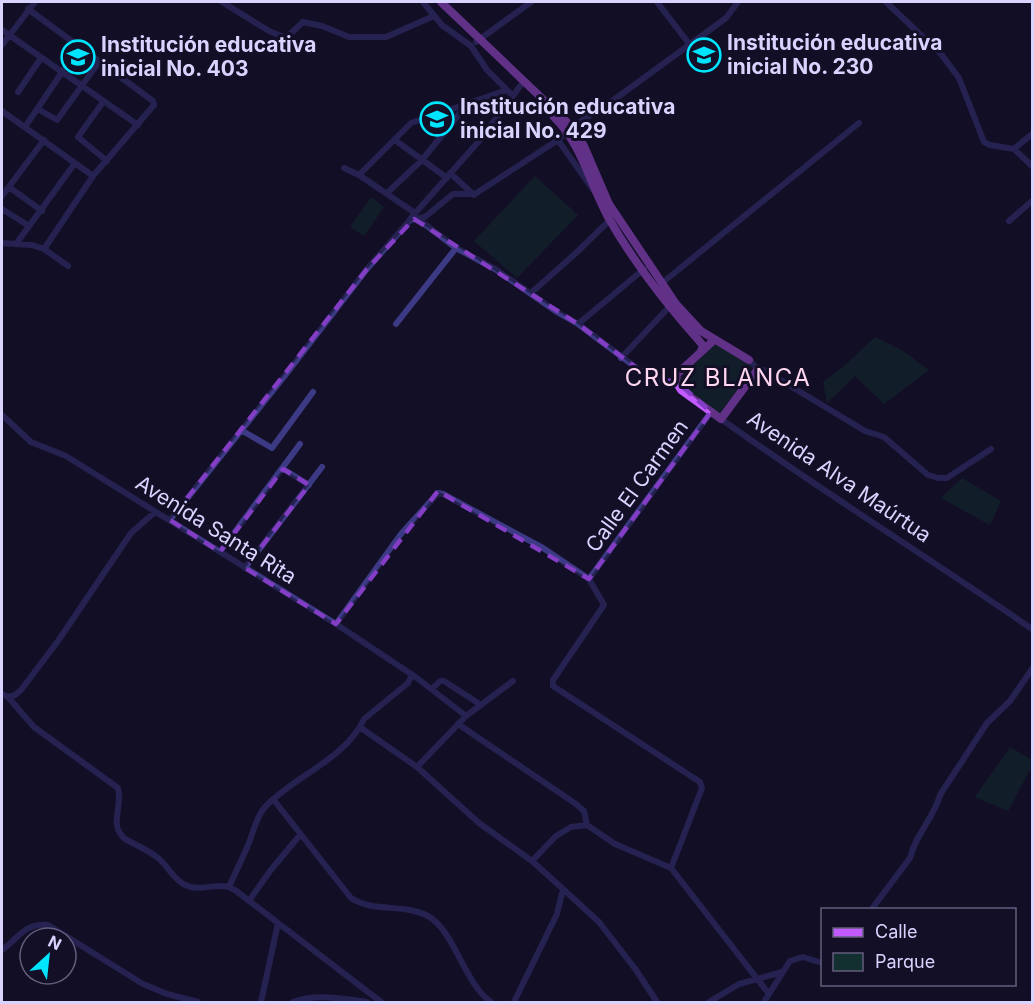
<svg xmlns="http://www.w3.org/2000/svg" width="1034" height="1004" viewBox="0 0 1034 1004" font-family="Inter,sans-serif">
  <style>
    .green { fill: #12302f }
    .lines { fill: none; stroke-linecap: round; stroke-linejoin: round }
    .minor { stroke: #3d3a85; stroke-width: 6 }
    .major { stroke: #c25bff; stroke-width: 8 }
    .marked { fill: none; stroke: #843dc5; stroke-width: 4.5; stroke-dasharray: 12 8; stroke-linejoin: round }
    .labels { text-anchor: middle; stroke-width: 6; stroke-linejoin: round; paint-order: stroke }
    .poi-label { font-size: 21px; font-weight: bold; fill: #d9d4ff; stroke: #130f26; text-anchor: start }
    .street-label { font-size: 21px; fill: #d9d4ff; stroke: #130f26 }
    .quarter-label { font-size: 24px; letter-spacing: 1.5px; fill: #ffd6f0; stroke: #130f26 }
  </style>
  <rect width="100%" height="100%" fill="#130f26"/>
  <path class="green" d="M535,176L578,215L517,278L474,241Z
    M371,197L384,207L364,236L350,227Z
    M875,337L903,351L929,370L884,404L855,376L827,403L823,382L843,367Z
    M715,344L750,365V374L719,414L683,386L680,378Z
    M962,478L1001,501L990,525L941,498Z
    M1010,747L1032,760V766L1008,811L975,797Z"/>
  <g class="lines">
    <path class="minor" d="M222,2L269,31L286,38L303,22L322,26L349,37H386L434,16
      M423,2L442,25L471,46L487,70L507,90
      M657,2L690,45
      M886,2L941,54L959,78L984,142L990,145L1014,149L1032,166
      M28,9L153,101L154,105L93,176L44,249
      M2,30L138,125
      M476,42L531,2
      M2,45L35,2
      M18,92L41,58
      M103,102L78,137L107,161
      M38,109L57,120L99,62
      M2,111L93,176
      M25,127L79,47
      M395,140L447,178
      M558,140L594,191
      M1014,149L1032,134
      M344,168L359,175L415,213
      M450,173L474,195
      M359,175L411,123L501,92L507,90L512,95
      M9,187L42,211
      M387,193L422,160L468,103
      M2,196L44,140
      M2,209L29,226
      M410,219L479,141L524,81
      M418,219L456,248L495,269L557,312L578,324L638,369L659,381H676
      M1009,221L1032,201
      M2,243L32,245L44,249L68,266
      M16,244L75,163
      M662,283L859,123
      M531,293L576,253L610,220
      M396,324L456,248
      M578,324L644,269
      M621,358L669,307
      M749,360L758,369L764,370L865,431L884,437L928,475L938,478H947L991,449
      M2,415L31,442L66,456L336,624L417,678L466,716
      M721,419C823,492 929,558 1032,629
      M241,430L272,448L313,392
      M283,469L309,485
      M170,520L287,373L367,269L410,220L425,217L453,194H475L558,140L572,127L615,99L726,18L738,2
      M220,552L300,444
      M245,568L322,467
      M589,579L711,412
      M336,624L401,534L438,493L443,494L543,548L589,579L604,605L553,680V686L700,782L702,788L671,868
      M432,689L440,681H444L481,705
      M2,694L8,697L34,727L118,788C123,809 108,824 125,839C136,845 148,850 158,858C168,866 173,879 185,885C201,893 219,880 235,890L381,1002
      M8,697L15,695L21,690L58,641L131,533L155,512
      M458,724L576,804L584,811L587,825
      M361,728L417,767L479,823L532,861L563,889L599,922L636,970L657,1002
      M417,767L466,716L513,681
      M273,799L351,898C374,913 403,903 428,916C449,927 462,969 478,989C481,994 486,998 491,1002
      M532,861L556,836L571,827L587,825L615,844L671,868L769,994
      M229,887C236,871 244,856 250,840C254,829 257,816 265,807C295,775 345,760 364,719L408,683L412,675
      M249,901L270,871L300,835
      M871,910L910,858C915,835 934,818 940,795L987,723L1010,701L1032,669
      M2,950C18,939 25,922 48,925L143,984L167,994L198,1002
      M261,1002L278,923
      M293,1002C317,993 342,999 367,1002
      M514,1002L557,914L563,889
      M709,1002L739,984L782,972
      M764,1002L790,961L803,957L822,963"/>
    <path class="major" d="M441,2L572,127L584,146L609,204L676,304L701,331L749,360
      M554,117C581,143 590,184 608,217C634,263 666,304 701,343L703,346L701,351
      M714,340L677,374L676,382L681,390L721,419L758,369"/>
  </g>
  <path d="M0 0H1034V1004H0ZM414,219L578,324L638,369L659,381H676L711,412L589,579L438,491L336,624L245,568L309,485L283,469L220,552L170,520L367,269Z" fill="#130f26" fill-opacity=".55" fill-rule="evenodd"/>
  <path class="marked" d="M414,219L578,324L638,369L659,381H676L711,412L589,579L438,491L336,624L245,568L309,485L283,469L220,552L170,520L367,269Z"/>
  <defs>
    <g id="school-ring" transform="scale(1.725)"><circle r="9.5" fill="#130f26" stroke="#00e5ff" stroke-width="1.5"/><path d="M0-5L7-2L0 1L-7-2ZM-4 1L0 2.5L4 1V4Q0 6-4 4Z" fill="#00e5ff"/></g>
  </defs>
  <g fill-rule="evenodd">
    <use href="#school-ring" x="704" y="55"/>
    <use href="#school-ring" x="78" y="57"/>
    <use href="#school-ring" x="437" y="119"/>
  </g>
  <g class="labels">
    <g class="poi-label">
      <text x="727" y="50">Institución educativa<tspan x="727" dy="24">inicial No. 230</tspan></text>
      <text x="101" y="52">Institución educativa<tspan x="101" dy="24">inicial No. 403</tspan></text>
      <text x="460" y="114">Institución educativa<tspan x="460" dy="24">inicial No. 429</tspan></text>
    </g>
    <g class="street-label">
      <text transform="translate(839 477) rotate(34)" y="7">Avenida Alva Maúrtua</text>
      <text transform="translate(637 486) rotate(-54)" y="7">Calle El Carmen</text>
      <text transform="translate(216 530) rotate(32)" y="7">Avenida Santa Rita</text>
    </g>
    <g class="quarter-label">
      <text x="718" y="386">CRUZ BLANCA</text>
    </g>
  </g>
  <rect width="1034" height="1004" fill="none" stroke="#d9d4ff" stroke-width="6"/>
  <rect x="821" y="908" width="195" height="78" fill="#130f26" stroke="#625e7d" stroke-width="1.5"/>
  <rect x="833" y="928" width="30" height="9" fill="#c25bff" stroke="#625e7d" stroke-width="1.5"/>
  <text x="875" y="938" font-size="18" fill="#d9d4ff">Calle</text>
  <rect x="833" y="953" width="30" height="18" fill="#12302f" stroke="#625e7d" stroke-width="1.5"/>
  <text x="875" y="968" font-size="18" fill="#d9d4ff">Parque</text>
  <g transform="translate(48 956) rotate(27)"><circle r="28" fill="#130f26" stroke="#625e7d" stroke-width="1.5"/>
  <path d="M0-4.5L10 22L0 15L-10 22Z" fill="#00e5ff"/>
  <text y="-9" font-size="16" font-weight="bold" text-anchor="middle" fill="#d9d4ff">N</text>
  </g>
</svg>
